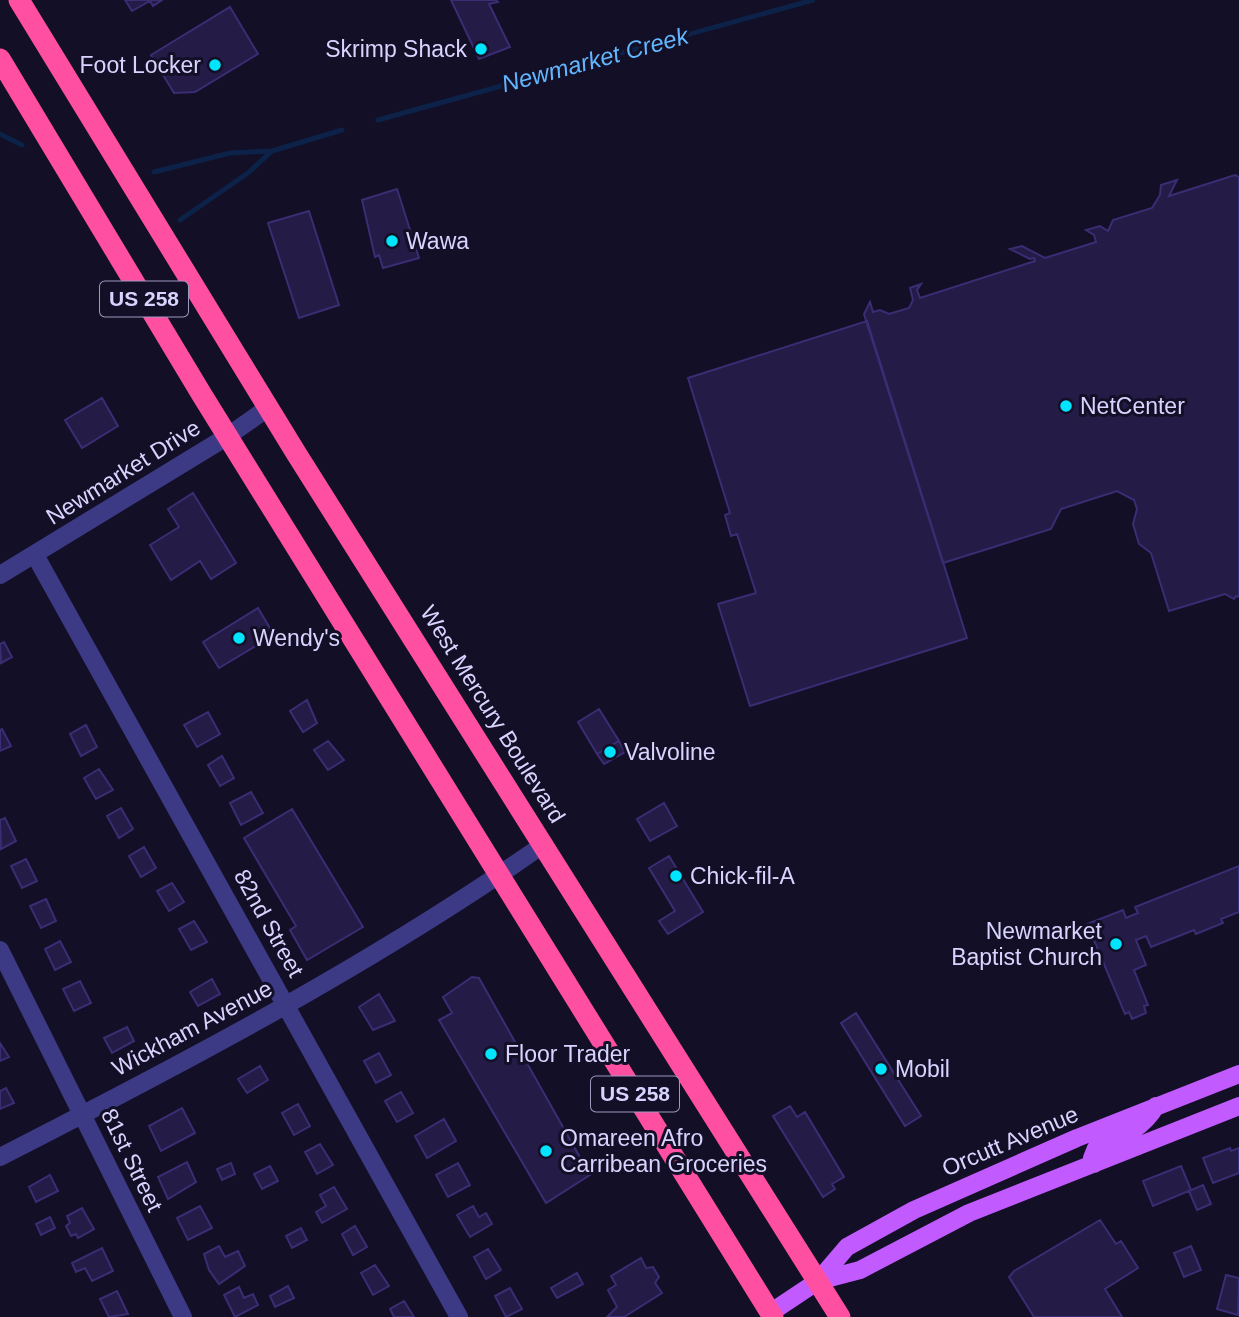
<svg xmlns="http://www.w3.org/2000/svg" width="1239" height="1317" viewBox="0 0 1239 1317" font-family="Arial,sans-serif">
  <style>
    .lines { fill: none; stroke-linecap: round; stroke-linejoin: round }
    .stream { stroke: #0c2248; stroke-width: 5 }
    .building { fill: #241b47; stroke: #3b2d73; stroke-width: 2 }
    .minor { stroke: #3d3a85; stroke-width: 18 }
    .major { stroke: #c25bff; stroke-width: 18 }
    .highway { stroke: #ff4fa3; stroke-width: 21 }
    .poi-dot { fill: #00e5ff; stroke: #130f26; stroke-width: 2.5 }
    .labels { text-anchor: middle; stroke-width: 6; stroke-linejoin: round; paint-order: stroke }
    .shield { fill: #130f26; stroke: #9e99be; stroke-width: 2 }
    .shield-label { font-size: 21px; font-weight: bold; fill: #d9d4ff }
    .poi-label { font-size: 23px; fill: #d9d4ff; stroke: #130f26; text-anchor: start }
    .street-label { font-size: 23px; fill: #d9d4ff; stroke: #130f26 }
    .water-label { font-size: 24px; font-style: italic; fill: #62b6ff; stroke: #130f26 }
  </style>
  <rect width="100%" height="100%" fill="#130f26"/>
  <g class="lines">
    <path class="stream" d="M378,120L813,0
      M0,134L22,145
      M154,172L230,153L272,151
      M180,220L248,173L272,151L342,130"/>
  </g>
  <path class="building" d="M125,0H162L153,6L150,1L132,11Z
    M451,0H496L498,2L489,4L510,47L479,59Z
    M230,7L258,54L195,92L174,93L151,55Z
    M1235,175L1239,177V597L1236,596L1234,599L1225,594L1169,611L1151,553L1139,544L1133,524L1137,509L1134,500L1117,491L1061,509L1051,529L943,563L864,314L870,302L873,312L880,310L889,314L909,308L913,300L910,288L921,284L917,290L920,298L1035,261L1034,258L1030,259L1010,249L1022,246L1045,258L1096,242L1094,235L1086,230L1100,226L1108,231L1113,220L1152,208L1160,195L1161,185L1177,180L1169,196Z
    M397,189L419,258L383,268L379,255L375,257L362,200Z
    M309,211L339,305L299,318L268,223Z
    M867,321L967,638L750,706L718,604L756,593L737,534L731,536L725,515L730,513L688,378Z
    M102,398L118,426L82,448L65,420Z
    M193,493L236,563L211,579L200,561L171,580L150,545L179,527L168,509Z
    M258,608L274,635L219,668L203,642Z
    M4,642L12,657L1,663L0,644Z
    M307,700L317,723L303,732L290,711Z
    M599,709L619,741L597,754L578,722Z
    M208,712L220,734L197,747L184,725Z
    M86,725L97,747L81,756L70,734Z
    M2,729L11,746L0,751V730Z
    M328,741L344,760L328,770L314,750Z
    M619,741L625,752L604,764L597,754Z
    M222,756L234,778L220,786L208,765Z
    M99,769L113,790L96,799L84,778Z
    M251,792L263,813L241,825L230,803Z
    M664,803L677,826L650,841L637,819Z
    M121,808L133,829L119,838L107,816Z
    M292,809L363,927L307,960L290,930L296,926L244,838Z
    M5,818L16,841L1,849L0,820Z
    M144,847L156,868L141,877L129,856Z
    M669,856L703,912L668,934L659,921L675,911L649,868Z
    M26,859L37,881L22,888L11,866Z
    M1239,866V912L1221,919L1223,923L1196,934L1194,930L1151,947L1146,936L1136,940L1146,965L1134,970L1148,1005L1144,1006L1146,1013L1132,1019L1129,1012L1125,1014L1087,924L1123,910L1126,918L1138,913L1135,907Z
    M172,883L184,902L169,911L157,891Z
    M46,899L56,921L41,928L30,906Z
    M194,921L207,942L191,950L179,929Z
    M60,941L71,962L55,970L45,949Z
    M472,977L479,978L590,1175L546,1203L439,1020L452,1013L443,997Z
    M212,979L220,994L198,1006L190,992Z
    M80,981L91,1003L74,1011L63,989Z
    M379,994L395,1021L373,1030L359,1007Z
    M856,1013L921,1116L905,1126L841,1023Z
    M127,1027L134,1041L112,1053L104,1038Z
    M0,1043L9,1057L0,1061Z
    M379,1053L391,1075L376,1083L364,1061Z
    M260,1066L268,1080L247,1093L238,1079Z
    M6,1088L14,1103L0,1109V1091Z
    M401,1092L413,1113L397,1122L385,1101Z
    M298,1104L310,1126L294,1135L282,1113Z
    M790,1106L797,1117L805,1112L844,1177L832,1184L835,1189L823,1197L773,1116Z
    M182,1108L195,1133L161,1151L149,1126Z
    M444,1119L456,1141L427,1158L415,1136Z
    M320,1144L333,1165L317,1174L305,1152Z
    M1230,1148L1231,1151L1239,1148V1173L1213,1183L1203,1158Z
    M187,1162L196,1182L168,1199L158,1177Z
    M231,1163L235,1174L222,1180L217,1169Z
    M458,1163L470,1185L448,1197L436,1175Z
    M270,1166L278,1181L262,1189L254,1174Z
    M1181,1166L1191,1190L1153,1206L1143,1181Z
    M50,1175L58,1191L36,1202L29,1187Z
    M1203,1185L1211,1204L1197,1210L1189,1191Z
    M334,1187L347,1209L322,1223L316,1212L326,1206L320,1195Z
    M200,1206L212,1228L188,1240L177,1218Z
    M473,1206L479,1217L486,1213L492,1224L470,1237L457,1215Z
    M82,1208L94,1229L78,1238L76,1234L71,1236L66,1226L70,1223L67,1216Z
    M50,1217L55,1228L41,1235L36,1224Z
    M1100,1220L1116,1244L1121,1241L1138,1268L1105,1289L1122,1317H1034L1009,1277L1014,1271Z
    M355,1226L367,1247L353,1255L342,1234Z
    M301,1228L307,1240L292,1248L286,1236Z
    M219,1246L225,1257L238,1251L245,1266L219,1284L209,1270L204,1254Z
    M1191,1246L1201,1270L1184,1277L1174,1253Z
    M102,1248L113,1271L92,1281L85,1268L76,1272L72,1263Z
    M488,1249L501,1270L486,1279L474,1257Z
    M641,1258L646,1268L653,1267L659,1277L655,1283L662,1293L624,1317H607L617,1307L608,1290L616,1285L611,1276Z
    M375,1265L389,1286L373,1295L361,1273Z
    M577,1273L583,1284L557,1298L551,1288Z
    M1226,1275L1239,1278L1238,1315L1217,1309Z
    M288,1286L294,1298L275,1307L270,1296Z
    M239,1287L244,1298L253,1294L258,1305L235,1317L224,1295Z
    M510,1288L522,1309L506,1317L495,1296Z
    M117,1291L128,1314L109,1317L100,1299Z
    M404,1301L414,1317H394L390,1309Z"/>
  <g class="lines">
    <path class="minor" d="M35,555L459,1317
      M0,575L228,436L269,407
      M0,950L183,1317
      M0,1157C186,1062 373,964 544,844"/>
    <path class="major" d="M1094,1164L1092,1158L1096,1148C1121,1137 1142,1130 1156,1106
      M818,1281L860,1270L969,1213L1239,1106
      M770,1313L818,1281L847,1247L914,1210L1077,1138L1239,1074"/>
    <path class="highway" d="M19,0L296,453L840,1317
      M0,59L202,395L773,1317"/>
  </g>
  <g class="poi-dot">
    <circle cx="481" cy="49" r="7"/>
    <circle cx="215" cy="65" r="7"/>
    <circle cx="392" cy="241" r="7"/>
    <circle cx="1066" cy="406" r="7"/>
    <circle cx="239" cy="638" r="7"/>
    <circle cx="610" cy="752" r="7"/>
    <circle cx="676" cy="876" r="7"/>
    <circle cx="1116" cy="944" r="7"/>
    <circle cx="491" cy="1054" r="7"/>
    <circle cx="881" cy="1069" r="7"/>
    <circle cx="546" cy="1151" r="7"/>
  </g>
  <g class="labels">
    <g class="shield">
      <rect x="100" y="281.5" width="88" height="35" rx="5"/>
      <rect x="591" y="1076.5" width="88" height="35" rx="5"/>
    </g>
    <g class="shield-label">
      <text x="144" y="306">US 258</text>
      <text x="635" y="1101">US 258</text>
    </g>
    <g class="poi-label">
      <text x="467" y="57" text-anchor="end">Skrimp Shack</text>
      <text x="201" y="73" text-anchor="end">Foot Locker</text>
      <text x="406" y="249">Wawa</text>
      <text x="1080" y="414">NetCenter</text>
      <text x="253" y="646">Wendy's</text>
      <text x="624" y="760">Valvoline</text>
      <text x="690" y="884">Chick-fil-A</text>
      <text x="1102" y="939" text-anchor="end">Newmarket<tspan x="1102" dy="26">Baptist Church</tspan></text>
      <text x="505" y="1062">Floor Trader</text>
      <text x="895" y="1077">Mobil</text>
      <text x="560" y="1146">Omareen Afro<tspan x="560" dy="26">Carribean Groceries</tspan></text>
    </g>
    <g class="street-label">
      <text transform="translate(123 472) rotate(-32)" y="8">Newmarket Drive</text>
      <text transform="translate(493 714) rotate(58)" y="8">West Mercury Boulevard</text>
      <text transform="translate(269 923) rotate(61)" y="8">82nd Street</text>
      <text transform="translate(192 1028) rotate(-28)" y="8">Wickham Avenue</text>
      <text transform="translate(1010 1141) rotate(-23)" y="8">Orcutt Avenue</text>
      <text transform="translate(132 1160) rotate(64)" y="8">81st Street</text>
    </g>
    <g class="water-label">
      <text transform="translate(595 60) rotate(-15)" y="8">Newmarket Creek</text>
    </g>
  </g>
</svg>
